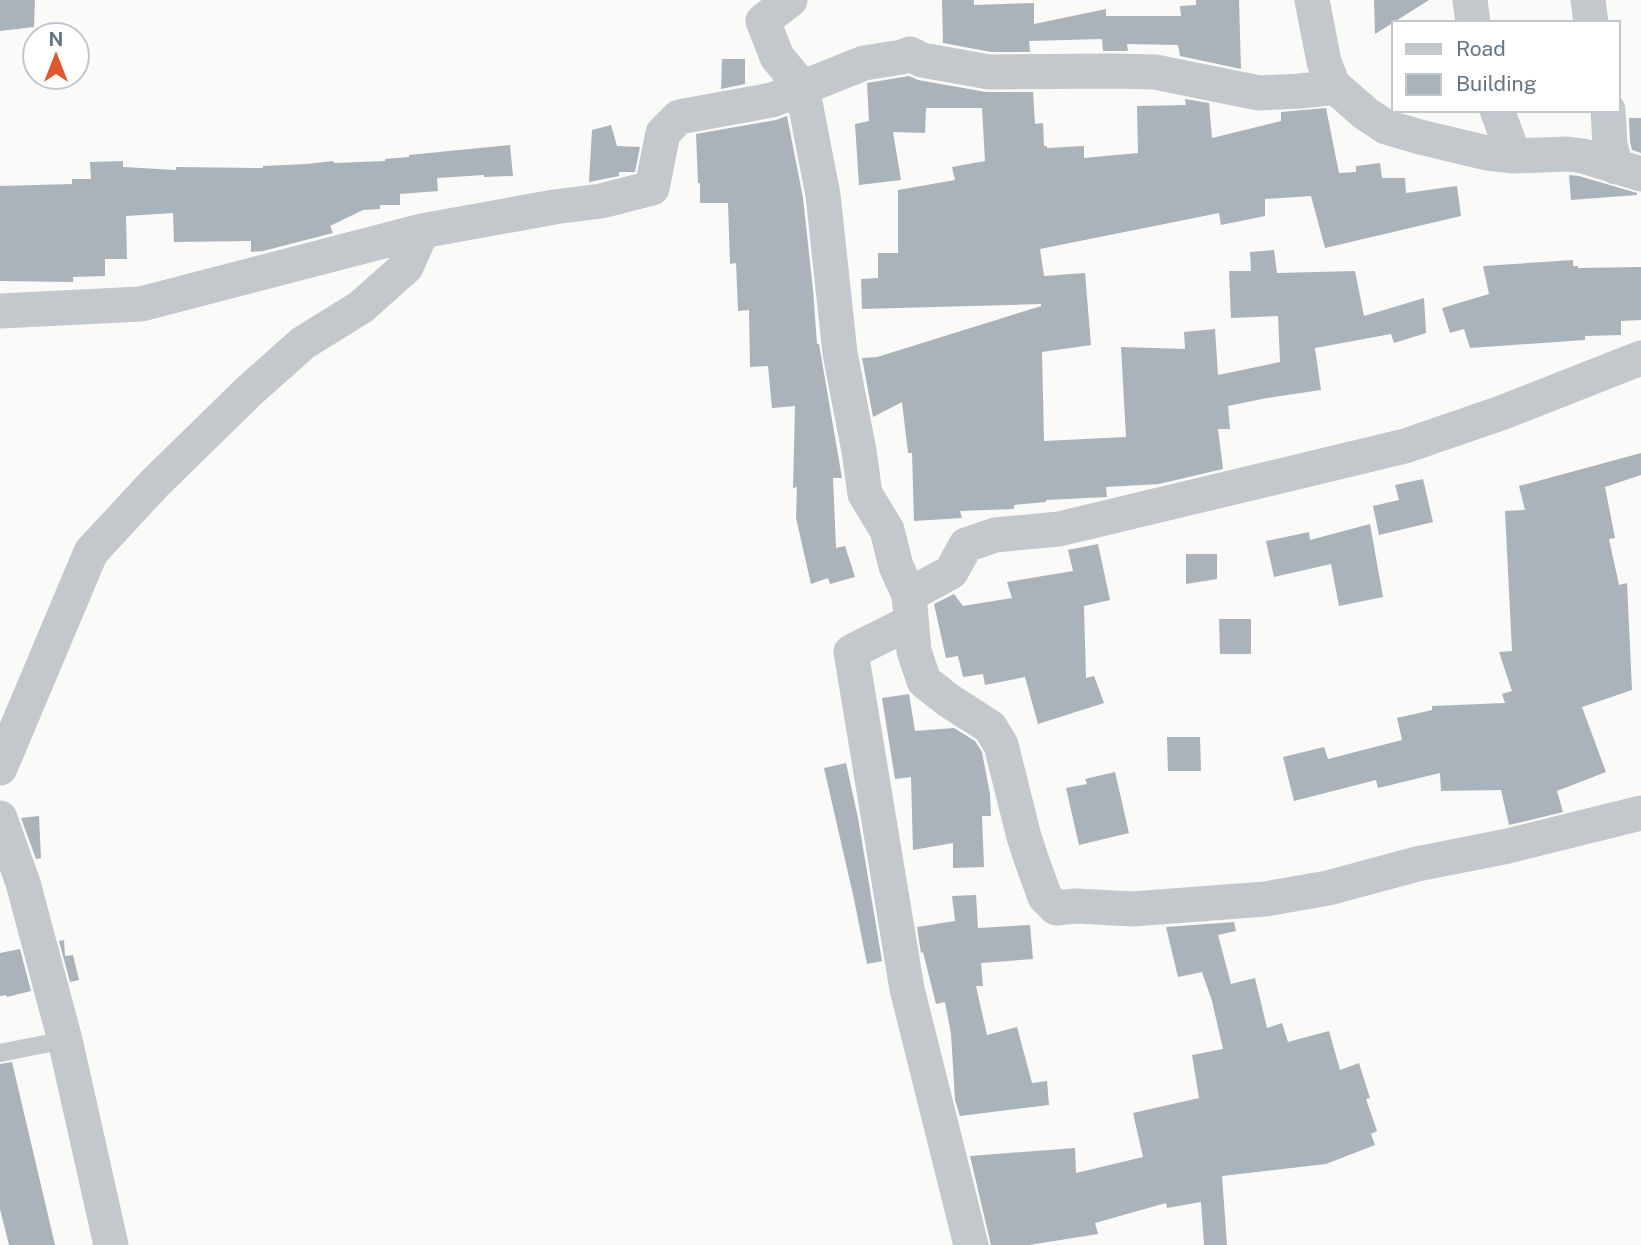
<svg xmlns="http://www.w3.org/2000/svg" width="1641" height="1245" viewBox="0 0 1641 1245" font-family="'Public Sans',sans-serif">
  <style>
    .building { fill: #aab3b9 }
    .lines { fill: none; stroke-linecap: round; stroke-linejoin: round }
    .service { stroke: #c3c8cc; stroke-width: 18 }
    .minor { stroke: #c3c8cc; stroke-width: 35 }
  </style>
  <rect width="100%" height="100%" fill="#fafaf8"/>
  <path class="building" d="M0,0H35L34,27L0,31Z
    M942,0H974V5L1034,3V24L1106,9V16H1181L1180,6L1196,5V0H1239L1241,69L1180,56L1178,45L1127,44L1128,51H1103L1102,39L1029,41L1030,52H991L943,43Z
    M1374,0H1429L1375,34Z
    M722,59H745V84L721,89Z
    M909,76L918,80L986,92H1033L1035,124L1043,123L1044,146H1047V148L1084,146V158L1138,153L1137,106L1186,105L1185,99L1209,103L1212,138L1281,121V112L1326,108L1339,173L1356,172V166L1380,163L1382,178H1405L1406,193L1457,186L1461,216L1325,248L1311,196L1265,199V216L1221,225L1219,213L1040,249L1044,276L1085,273L1091,345L1042,352L1044,441L1126,437L1121,347L1185,349L1184,332L1215,329L1218,375L1280,362L1278,316L1231,318L1229,271H1251L1250,252L1274,250L1277,273L1355,271L1364,316L1424,298L1426,333L1394,343L1391,334L1315,348L1321,390L1267,398L1228,406L1230,429H1218L1223,469L1159,484L1106,487L1107,497L1046,500V502L1014,505V509L960,511L962,518L914,521L912,453H908L902,402L873,417L862,358L877,357L1041,306V304L862,309L861,279L878,278V253H898V190L955,180L952,167L985,161L982,108H926L925,133L893,132L901,180L859,185L855,124L869,121L867,83Z
    M787,116L803,198L813,290L817,344H819L842,478H833L836,548L845,546L855,577L830,584L828,578L811,584L796,518L797,487L793,488L795,406L772,408L768,366L750,367L749,310L738,311L736,263L730,264L728,203H700V183H698L696,134L776,120Z
    M1629,118H1641V153L1632,150L1630,142Z
    M611,125L617,146L640,147L635,172H619V176L589,182L592,130Z
    M510,145L513,176L484,177V175L437,178L438,191L400,194V205H380V209L363,210L330,226L333,233L263,251L251,252V241L174,242L173,213L126,216L127,259H105V276L73,277V282L0,281V186L72,184V179H91L90,162L123,161V167L176,170V167L263,168V166L307,164L333,161L334,163L385,161V159L409,157V155Z
    M1569,175L1579,176L1637,193V195L1571,200Z
    M1573,260V266H1578V268L1641,267V320L1621,321V335L1585,336V340L1470,348L1464,329L1450,333L1442,308L1489,294L1483,266Z
    M1641,453V475L1605,487L1615,538L1609,539L1619,585L1627,583L1632,690L1582,707L1606,772L1557,791L1563,812L1509,825L1501,790L1441,791L1440,773L1378,788L1376,780L1294,801L1283,757L1324,747L1328,759L1402,740L1397,718L1432,710V706L1505,703L1502,694L1512,691L1499,652L1512,651L1505,511L1525,510L1519,486Z
    M1423,479L1433,522L1379,535L1373,506L1399,500L1395,485Z
    M1370,524L1383,597L1339,606L1331,564L1274,577L1266,541L1309,532L1310,540Z
    M1098,544L1110,600L1084,606L1086,678L1094,676L1104,703L1038,724L1025,677L985,685L983,674L963,677L958,656L946,658L934,604L954,594L963,606L1012,598L1007,582L1073,571L1068,550Z
    M1186,554H1217V579L1186,584Z
    M1219,619H1251V654H1220Z
    M909,694L915,731L954,728L975,741L982,752L990,794L991,816H982L984,867L953,868V843L913,850L911,777L895,779L882,698Z
    M1167,737H1200L1201,771H1168Z
    M846,763L858,818L882,961L867,964L854,899L824,768Z
    M1115,772L1129,833L1079,845L1066,788L1087,784L1085,779Z
    M39,816L41,858L36,859L21,818Z
    M976,895L978,928L1030,925L1033,959L981,963L983,986H976L987,1035L1017,1027L1032,1083L1047,1081L1049,1105L960,1116L955,1100L951,1034L945,1002L936,1004L923,952L921,953L917,927L955,921L952,896Z
    M1234,922L1236,931L1218,935L1231,984L1255,978L1267,1028L1282,1023L1288,1042L1329,1031L1340,1070L1359,1063L1370,1098L1366,1099L1377,1131L1371,1134L1375,1145L1326,1164L1222,1176L1227,1245H1204L1201,1202L1167,1208L1166,1203L1095,1223L1098,1234L1029,1245H991L970,1156L1075,1148L1076,1173L1143,1157L1133,1113L1199,1098L1192,1055L1223,1049L1212,1001L1202,972L1178,977L1166,927Z
    M64,940L65,956L73,955L79,980L70,982L59,941Z
    M20,949L31,991L7,997L6,995L0,996V953Z
    M12,1062L55,1245H9L0,1209V1064Z"/>
  <g class="lines">
    <path class="service" d="M0,1053L65,1040"/>
    <path class="minor" d="M790,0L763,21L777,57L802,87L823,195L840,353L859,451L865,494L887,530L896,566L909,595L914,651L924,681L948,700L990,727L1001,745L1024,837L1033,864L1045,897L1056,908L1076,906L1133,909L1265,899L1328,888L1417,864L1508,846L1641,813
      M1312,0L1324,62L1333,85
      M1470,0L1473,23
      M1588,0L1591,23
      M1497,110L1514,156
      M1608,110L1610,145L1616,167
      M0,311L141,304L422,231L554,207L601,201L652,188L663,133L679,117L772,100L864,63L902,57L910,54L922,60L989,72L1112,71L1155,72L1259,93L1300,91L1327,88L1333,85L1365,113L1386,127L1420,137L1487,153L1514,156L1567,154L1583,156L1641,174
      M909,595L951,572L966,545L995,535L1059,529L1405,446L1501,413L1641,358
      M911,621C891,633 871,641 851,652L907,989L971,1245
      M0,768L91,552L154,484L248,392L303,343L361,307L406,267L422,231
      M0,818L23,883L65,1040L111,1245"/>
  </g>
  <rect x="1392" y="21" width="228" height="91" fill="#ffffff" stroke="#c1c8cd" stroke-width="2"/>
  <rect x="1406" y="44" width="35" height="10" fill="#c3c8cc" stroke="#c1c8cd" stroke-width="2"/>
  <text x="1456" y="56" font-size="21" fill="#657683">Road</text>
  <rect x="1406" y="74" width="35" height="21" fill="#aab3b9" stroke="#c1c8cd" stroke-width="2"/>
  <text x="1456" y="91" font-size="21" fill="#657683">Building</text>
  <g transform="translate(56 56)"><circle r="33" fill="#ffffff" stroke="#c1c8cd" stroke-width="2"/>
  <path d="M0-5L12 26L0 18L-12 26Z" fill="#e4572e"/>
  <text y="-10" font-size="19" font-weight="bold" text-anchor="middle" fill="#657683">N</text>
  </g>
</svg>
